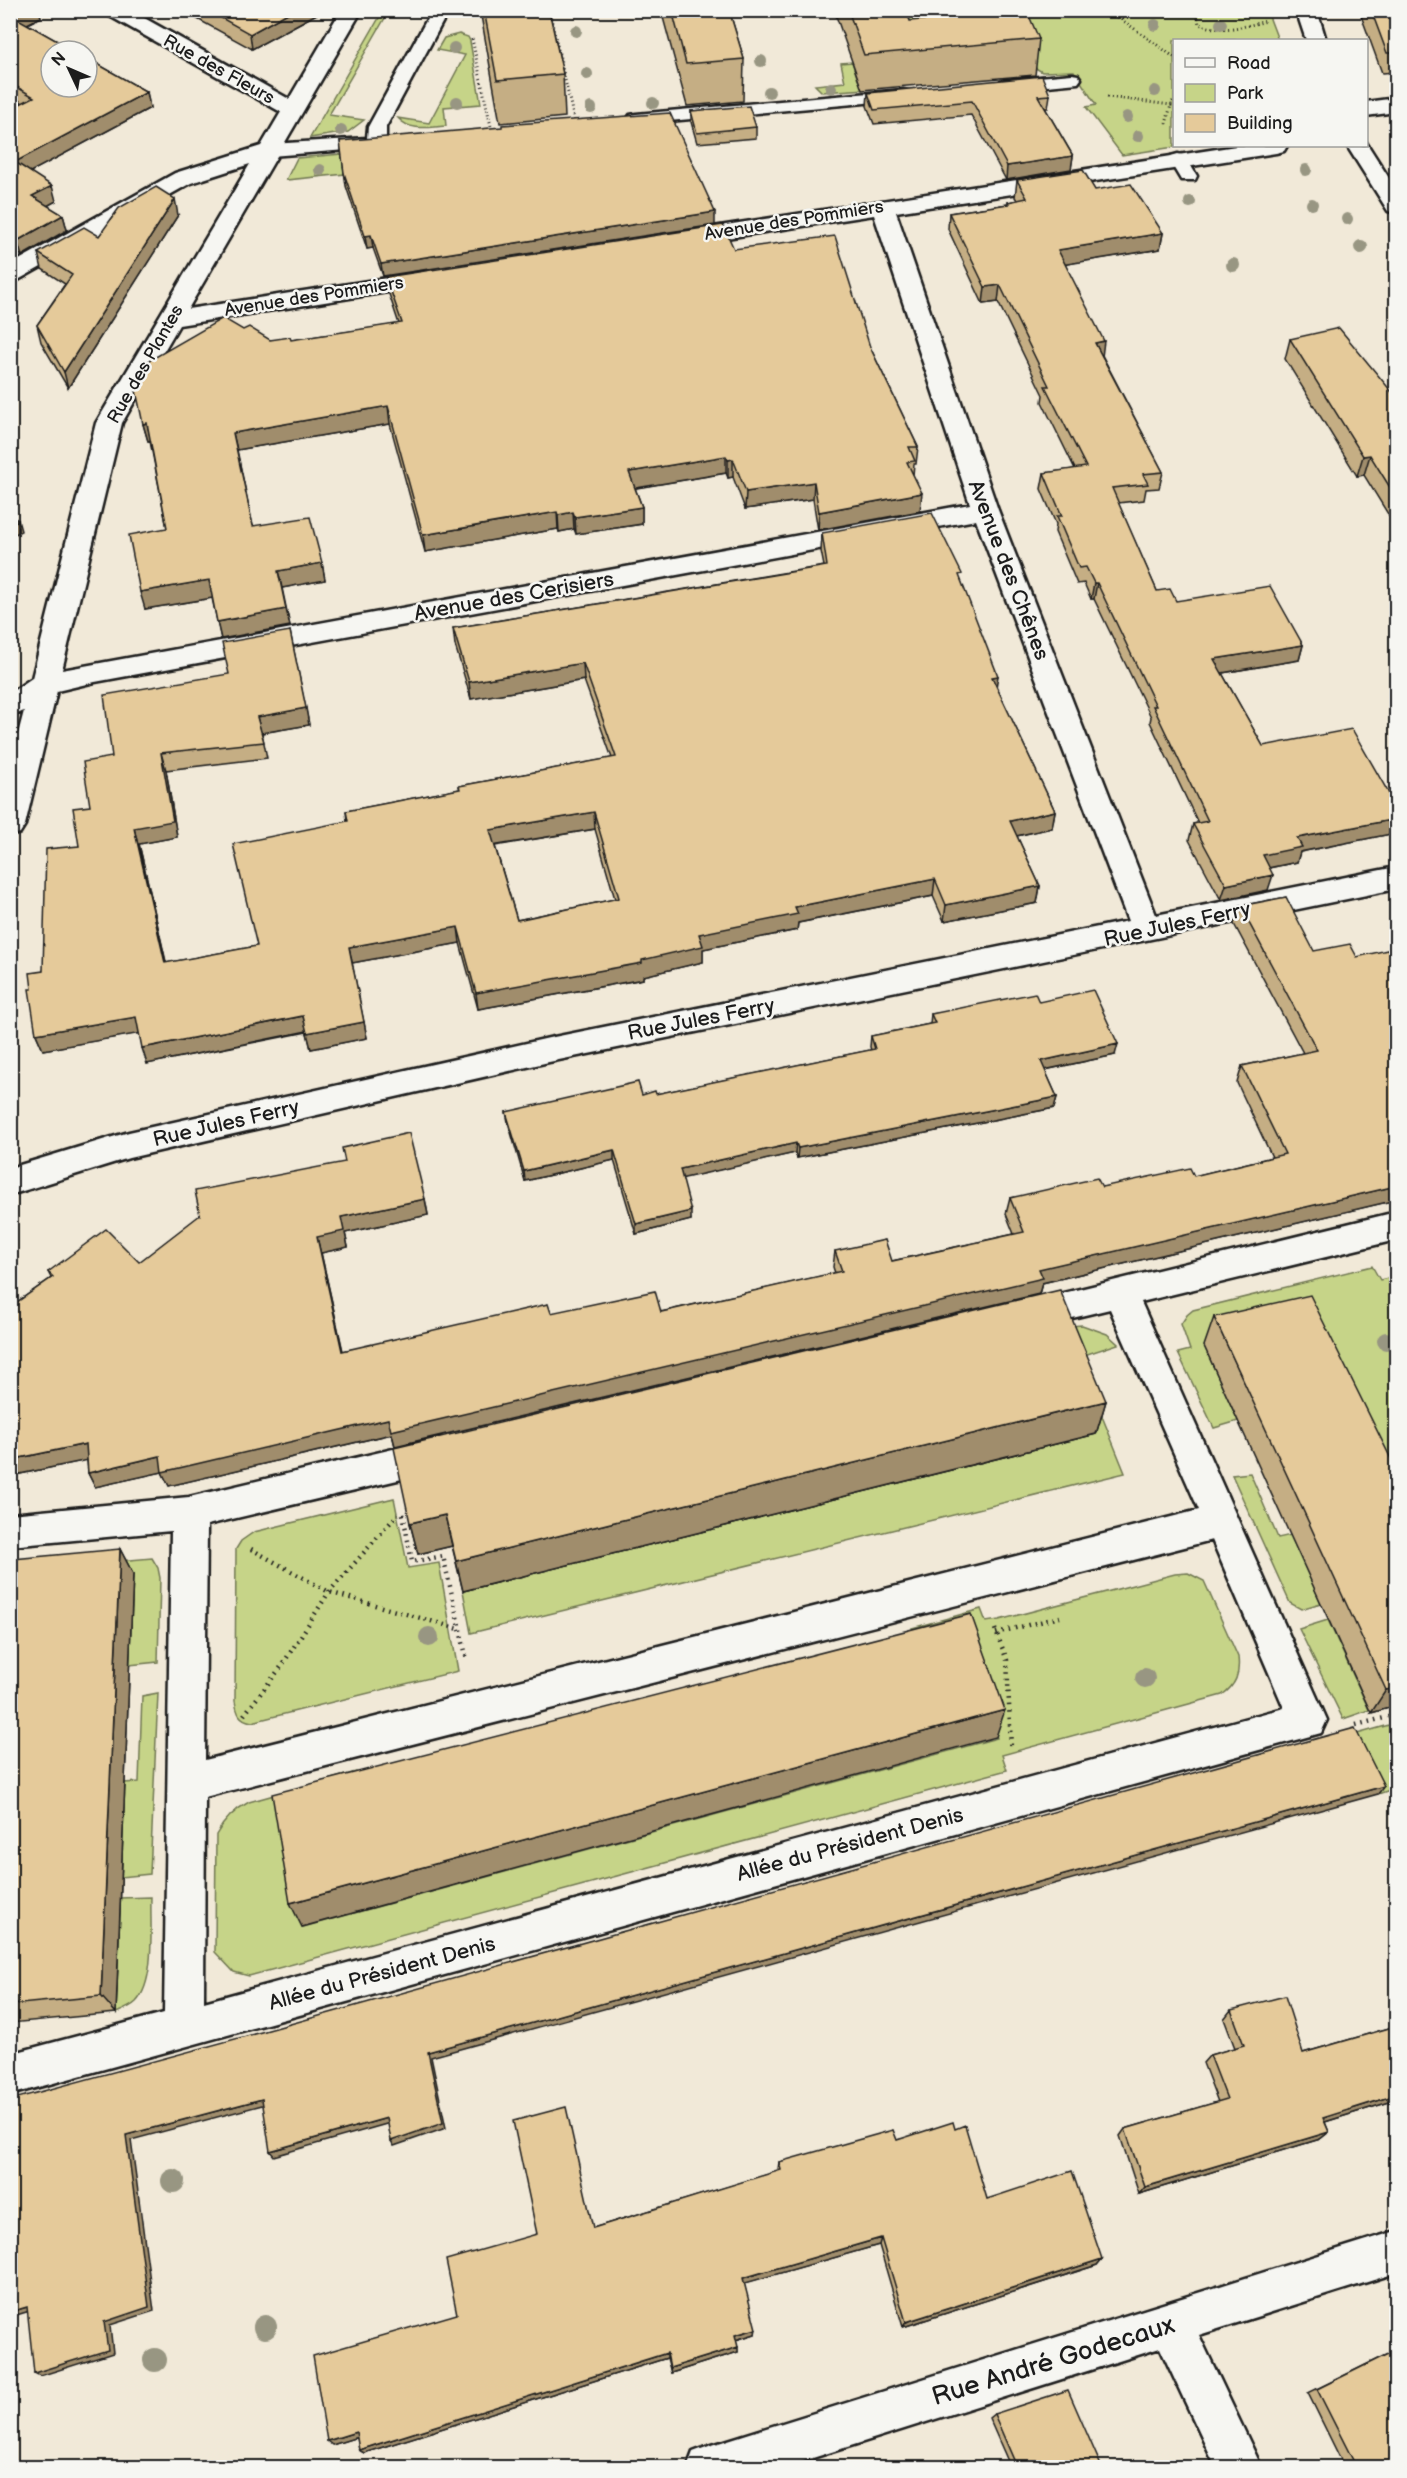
<svg xmlns="http://www.w3.org/2000/svg" width="1407" height="2478" viewBox="0 0 1407 2478" font-family="'Balsamiq Sans',sans-serif">
  <style>
    .green { fill: #c6d488; stroke: #717852; stroke-width: 1.5 }
    .lines { fill: none; stroke-linecap: round; stroke-linejoin: round }
    .lane-casing { stroke: #1c1c1c; stroke-width: 5 }
    .street-casing { stroke: #1c1c1c; stroke-width: 5 }
    .secondary-casing { stroke: #1c1c1c; stroke-width: 5 }
    .path-far1 { stroke: #1c1c1c; stroke-width: 3; stroke-dasharray: 1 3; stroke-linecap: butt }
    .path { stroke: #1c1c1c; stroke-width: 4.5; stroke-dasharray: 1.5 5; stroke-linecap: butt }
    .lane { fill: #f6f6f2; fill-rule: evenodd }
    .street { fill: #f6f6f2; fill-rule: evenodd }
    .secondary { fill: #f6f6f2; fill-rule: evenodd }
    .tree { fill: #989682 }
    .wall { fill: #c5ae84; stroke: #1c1c1c; stroke-width: 1.5; fill-rule: evenodd }
    .shaded-wall { fill: #a08d6c; stroke: #1c1c1c; stroke-width: 1.5 }
    .building { fill: #e5ca9a; stroke: #1c1c1c; stroke-width: 1.5; fill-rule: evenodd }
    .labels { text-anchor: middle; stroke-width: 5; stroke-linejoin: round; paint-order: stroke }
    .far-street-label { font-size: 18px; fill: #1c1c1c; stroke: #f6f6f2 }
    .street-label { font-size: 21px; fill: #1c1c1c; stroke: #f6f6f2 }
    .near-street-label { font-size: 26px; fill: #1c1c1c; stroke: #f6f6f2 }
  </style>
  <rect width="100%" height="100%" fill="#f1e9d8"/>
  <filter id="ink" filterUnits="userSpaceOnUse"><feTurbulence type="fractalNoise" baseFrequency=".0167" numOctaves="2"/><feDisplacementMap in="SourceGraphic" scale="12" xChannelSelector="R" yChannelSelector="G"/><feConvolveMatrix kernelMatrix="1 2 1 2 8 2 1 2 1" color-interpolation-filters="sRGB"/></filter>
  <g filter="url(#ink)">
    <path class="green" d="M383,11H389L329,115L364,120L348,132L310,138Z
      M890,11H1267L1278,40H1174V146H1181L1122,155L1086,107L1096,105L1074,71L1042,72L1031,65L927,55Z
      M459,34L468,37L470,41L481,104L444,107L446,126C430,127 410,132 398,118L429,123L465,55L437,50L444,38Z
      M852,62L858,80L867,89L822,92L815,85L845,82L841,63Z
      M342,154L345,174L286,180L297,158Z
      M1372,1266L1380,1280L1396,1276V1525L1204,1346L1238,1421L1214,1428L1178,1353L1190,1350L1181,1324L1187,1315L1193,1310Z
      M1082,1325L1107,1334L1118,1344L1078,1357L1125,1473L471,1633L463,1591L1095,1434L1066,1360L1070,1326Z
      M1250,1473L1278,1538L1291,1535L1321,1603L1301,1609L1290,1603L1232,1475Z
      M394,1498L408,1568L439,1563L458,1671L252,1722C239,1720 237,1713 235,1701L236,1549L241,1541L254,1532Z
      M152,1558L158,1568L160,1578L158,1662L129,1665L27,1569Z
      M1188,1573L1204,1581L1238,1657C1240,1674 1236,1685 1222,1695L1002,1755L1007,1770L249,1976L234,1972L215,1952L216,1835C224,1820 234,1810 249,1802L356,1772L363,1799L303,1927L997,1738L963,1644L921,1653L912,1628L981,1609L986,1622L999,1620L1175,1574Z
      M1328,1620L1369,1710L1343,1719L1299,1629Z
      M158,1693L150,1874L121,1877L124,1783L139,1782L142,1696Z
      M1396,1723V1788L1378,1794L1350,1736Z
      M151,1897C150,1925 156,1981 136,2002C131,2007 123,2010 116,2013L120,1898Z"/>
    <g class="lines">
      <g class="lane-casing">
        <path id="lane" d="M432,10H449L386,127V143L384,147L271,156L264,154L262,150L264,146L271,144L367,138L368,127Z
          M1072,74L1078,75L1081,79L1078,83L1007,90L1001,89L998,85L1001,81L1007,80Z
          M903,90L909,91L912,95L909,99L636,124L630,123L627,119L630,115L636,114Z
          M1178,154L1185,156L1197,176L1195,180H1181L1169,160L1171,156Z"/>
      </g>
      <g class="street-casing">
        <path id="street" d="M103,10H130L289,99L341,10H362L188,309L432,271L440,273L444,278L440,283L432,285L179,325L122,423L62,670L970,504L874,215L682,245L674,243L670,238L674,233L1236,146H1287L1284,151L1276,153L896,212L998,510L1156,915L1396,867V889L549,1062L129,1158L10,1195V1168L129,1132L549,1038L1128,921L976,520L95,682L57,691L25,825L20,833L10,836V765L24,711L10,717V693L32,678L96,423L250,164L191,183L18,280L10,282V265L175,173L261,146L281,112L106,14Z
          M1396,98V112L1366,116V102Z
          M1396,1212V1240L1141,1302L1327,1720L1321,1733L10,2095V2054L164,2013L171,1531L10,1546V1514L189,1497L440,1438L452,1443L458,1454L452,1465L440,1470L207,1525L205,1760L1199,1510L1110,1309L1022,1330L1010,1326L1005,1316L1010,1306ZM1212,1540L1284,1708L204,2002L205,1797Z
          M1396,2231V2273L1199,2335L1262,2468H1216L1160,2348L781,2468H687L693,2452L709,2446Z"/>
      </g>
      <g class="secondary-casing">
        <path id="secondary" d="M1296,10H1317L1326,40H1306Z
          M1366,142L1396,189V213L1388,211L1347,146H1366Z"/>
      </g>
      <path class="path-far1" d="M549,10L575,124
        M770,10L771,14
        M1108,10L1174,57
        M1196,10L1199,24C1222,33 1243,27 1266,21
        M472,39L492,131
        M1107,97L1171,105L1174,99
        M1166,124L1171,105H1174"/>
      <path class="path" d="M403,1514L412,1562L443,1556L467,1660
        M251,1549L329,1592L459,1629
        M995,1629L1007,1660L1011,1748
        M996,1633L1060,1617
        M244,1715L281,1667L329,1592L398,1514
        M1356,1725L1396,1715"/>
      <use href="#lane" class="lane"/>
      <use href="#street" class="street"/>
      <use href="#secondary" class="secondary"/>
    </g>
    <g class="tree">
      <circle cx="1221" cy="24" r="6"/>
      <circle cx="1155" cy="25" r="6"/>
      <circle cx="576" cy="31" r="6"/>
      <circle cx="454" cy="48" r="6"/>
      <circle cx="761" cy="61" r="6"/>
      <circle cx="587" cy="74" r="6"/>
      <circle cx="831" cy="88" r="6"/>
      <circle cx="1155" cy="91" r="6"/>
      <circle cx="769" cy="92" r="6"/>
      <circle cx="457" cy="102" r="6"/>
      <circle cx="653" cy="103" r="6"/>
      <circle cx="591" cy="108" r="6"/>
      <circle cx="1127" cy="117" r="6"/>
      <circle cx="341" cy="130" r="6"/>
      <circle cx="1138" cy="136" r="6"/>
      <circle cx="320" cy="170" r="6"/>
      <circle cx="1306" cy="170" r="6"/>
      <circle cx="1190" cy="202" r="6"/>
      <circle cx="1312" cy="204" r="6"/>
      <circle cx="1347" cy="219" r="6"/>
      <circle cx="1361" cy="247" r="7"/>
      <circle cx="1233" cy="265" r="7"/>
      <circle cx="1386" cy="1341" r="9"/>
      <circle cx="429" cy="1637" r="10"/>
      <circle cx="1145" cy="1678" r="10"/>
      <circle cx="173" cy="2181" r="12"/>
      <circle cx="265" cy="2327" r="12"/>
      <circle cx="155" cy="2360" r="12"/>
    </g>
    <path class="wall" d="M10,10H39L41,17L27,24L147,92L150,108L30,172L56,201L47,206L63,215L67,230L22,256L10,249V109L23,103L10,95Z
      M189,10H324L252,49L190,15Z
      M480,10H549L563,74L565,117L500,123Z
      M661,10H729L744,59L743,101L687,106Z
      M834,10H906L910,21L1039,39L1035,75L862,90Z
      M1359,10H1396V72L1382,73Z
      M868,93L1050,95L1048,108H1045L1073,156L1071,169L1006,180L971,115L874,124L867,106Z
      M691,111L756,127V138L697,143L691,122Z
      M340,141L715,225L383,276L373,248L367,249L346,186Z
      M1017,180L1095,190L1163,233L1160,249L1065,264L1102,355L1163,472L1159,488L1146,489L1144,500L1118,503L1157,591L1176,601L1303,645L1299,660L1222,673L1263,746L1396,806V833L1300,852L1297,862L1269,868L1268,890L1221,900L1189,840L1193,824L1198,823L1150,722L1151,717L1094,599H1091L1084,583L1077,584L1055,532L1056,524L1041,489L1044,473L1075,469L1042,402L1043,395L998,302L983,304L948,229L949,213L1008,204V202L1017,200L1015,197Z
      M178,215L68,388L41,342L37,325L65,284L42,269L38,253Z
      M734,249L870,347L918,447L916,464H914L913,475L920,511L818,530L813,499L745,509L733,477L728,478L726,473L635,488L642,507V524L576,534L574,529L559,532L558,529L425,552L390,424L237,450L253,526L322,563L325,580L282,588L290,626L221,639L212,598L145,609L167,528L150,441H148L143,424L243,330L270,340H291L399,324L389,294L386,277Z
      M1290,339L1396,397V527L1364,475L1357,476L1285,359Z
      M822,533L961,581L996,686L1055,811L1052,828L1017,836L1040,886L1037,903L944,921L933,896L798,923L797,930L703,949V962L643,976V979L478,1009L460,943L352,963L367,1038L311,1049L307,1032L147,1064L139,1033L43,1050L36,1034L32,989L43,971L90,806L112,757L290,631L309,725L262,733L267,758L166,770L177,837L139,844L166,963L257,946L347,821L346,811L460,789L459,786L612,758L584,680L471,699L455,645L453,628L824,566L821,551ZM595,829L615,899L517,920L495,846Z
      M1286,897L1396,1200L1042,1283L1039,1294L395,1446L392,1434L169,1486L162,1472L95,1487L88,1473L87,1460L10,1476V1307L51,1278L48,1272L139,1262L425,1199L428,1215L345,1233L348,1247L321,1253L343,1351L551,1313L661,1312L835,1273L833,1267L835,1251L892,1261L1014,1234L1006,1214L1010,1198L1194,1176L1272,1157L1237,1083L1242,1066L1303,1053L1234,924L1240,906Z
      M1039,1002L1115,1055L1045,1070L1057,1097L1054,1108L797,1158L795,1153L682,1178L691,1220L636,1234L614,1160L525,1181L508,1122L506,1112L642,1095L656,1094L871,1050L870,1047L871,1036L930,1024L931,1014Z
      M1214,1317L1396,1706L1371,1713L1204,1346Z
      M1106,1401L1096,1434L463,1591L452,1546L418,1554L410,1523Z
      M120,1549L133,1574L116,2013L10,2023V1595Z
      M1231,2010L1303,2053L1396,2026V2100L1325,2122L1329,2132L1320,2139L1139,2194L1120,2136L1125,2129L1218,2102L1203,2063L1210,2055L1235,2048L1224,2019Z
      M955,2129L987,2199L1102,2259L1097,2265L903,2327L879,2245L744,2283L755,2334L736,2340L738,2352L671,2373L667,2358L364,2453L359,2450L357,2437L332,2445L457,2314L593,2228L779,2171L778,2169L779,2162Z
      M1396,2350V2468H1345L1308,2393Z
      M994,2414L1102,2468H1011L989,2418Z"/>
    <path class="shaded-wall" d="M20,10H39L41,17L15,30L11,15Z
      M293,10H324L252,49L250,34Z
      M147,92L150,108L19,178L15,162Z
      M1073,156L1071,169L1006,180L1007,166Z
      M52,186L56,201L36,212L32,196Z
      M175,199L178,215L68,388L64,372Z
      M715,212V225L383,276L381,264Z
      M63,215L67,230L22,256L17,241Z
      M1163,233L1160,249L1055,266L1058,250Z
      M371,235L373,248L367,249L365,236Z
      M1000,285L998,302L983,304L985,287Z
      M1104,341L1102,357L1095,343Z
      M388,406L390,424L237,450L233,433Z
      M147,423L151,441H148L143,424Z
      M1370,455L1364,475L1357,476L1363,456Z
      M726,456V473L630,489L629,472Z
      M733,459V477L728,478V460Z
      M814,482L813,499L745,509L746,492Z
      M922,493L920,511L818,530L819,512Z
      M642,507V524L576,534L575,517Z
      M557,512L558,529L425,552L423,535Z
      M573,512L574,529L559,532L558,515Z
      M18,520L21,531L10,537V525Z
      M322,563L325,580L282,588L278,571Z
      M209,580L213,598L145,609L140,592Z
      M1094,583H1097L1094,599H1091Z
      M286,609L290,626L221,639L217,622Z
      M1303,645L1299,660L1210,675L1214,659Z
      M583,663L584,680L471,699L469,682Z
      M998,676L995,693L992,677Z
      M306,708L309,725L261,733L257,717Z
      M161,753L166,770L177,837L139,844L170,979L165,963L134,828Z
      M1055,811L1052,828L1007,838L1010,821Z
      M594,812L595,829L492,846L490,830Z
      M1396,819V833L1300,852L1297,862L1258,870L1263,855L1297,838Z
      M1273,875L1268,890L1221,900L1226,885Z
      M935,879L933,896L798,923L797,930L703,949V962L643,976V979L478,1009L476,993L642,960L699,934L795,907Z
      M1040,886L1037,903L944,921L946,905Z
      M458,927L460,943L352,963L349,947Z
      M303,1016L307,1031L147,1064L142,1048Z
      M136,1017L142,1033L43,1050L36,1034Z
      M364,1022L367,1038L311,1049L307,1033Z
      M1118,1044L1115,1055L1039,1071L1041,1061Z
      M1057,1097L1054,1108L797,1158L798,1148Z
      M796,1143L795,1153L680,1179V1169Z
      M614,1150V1160L525,1181L524,1171Z
      M1396,1186V1200L1042,1283L1039,1294L395,1446L392,1434L169,1486L162,1472L95,1487L88,1473L160,1456L388,1419Z
      M425,1199L428,1215L345,1233L348,1247L321,1253L346,1366L317,1237L341,1217Z
      M691,1211V1220L636,1234V1224Z
      M1106,1401L1096,1434L463,1591L456,1561Z
      M86,1444L93,1459L10,1476V1460Z
      M445,1515L452,1546L418,1554L410,1523Z
      M120,1549L133,1574L116,2013L101,1996Z
      M1396,1688V1706L1371,1713L1386,1690Z
      M1005,1710L996,1737L302,1927L290,1903Z
      M1384,1786L1378,1794L431,2057L446,2128L394,2146L391,2141L428,2052Z
      M1396,2095V2100L1315,2125L1323,2118Z
      M262,2099L266,2104L131,2140L154,2311L110,2325L113,2353L40,2376L34,2373L104,2322L126,2135Z
      M387,2118L390,2123L274,2156L270,2151Z
      M1329,2132L1320,2139L1139,2194L1145,2187Z
      M881,2238L879,2245L742,2284L743,2278Z
      M1102,2259L1097,2265L903,2327L906,2322Z
      M27,2307L33,2310L10,2317V2312Z
      M756,2329L755,2334L735,2340V2335Z
      M738,2347V2352L671,2373L670,2368Z
      M667,2353V2358L364,2453L359,2450Z
      M356,2432L361,2436L332,2445L327,2441Z"/>
    <path class="building" d="M10,10H20L11,15L75,51H51V87H87V58L147,92L15,162L52,186L32,196L63,215L17,241L10,236V109L34,97L10,83Z
      M207,10H293L250,34Z
      M484,10H549L563,74L497,80Z
      M672,10H729L744,59L686,64Z
      M848,10H906L910,21L1027,11L1039,39L864,55Z
      M1371,10H1396V53H1387Z
      M1042,76L1050,95L1038,96L1073,156L1007,166L972,101L874,110L868,93Z
      M749,106L756,127L697,133L691,111Z
      M670,113L715,212L381,264L371,235L365,236L344,173L340,141L502,127V125Z
      M1083,170L1095,190L1131,184L1163,233L1058,250L1104,341L1095,343L1163,472L1143,474L1148,484L1112,488L1157,591L1170,589L1176,601L1270,586L1303,645L1214,659L1263,746L1352,729L1396,806V819L1297,838L1302,847L1263,855L1273,875L1226,885L1193,824L1208,821L1153,706H1156L1097,583H1094L1086,567L1079,568L1057,516H1062L1044,473L1086,467L1045,386H1049L1000,285L985,287L949,213L1009,204L1008,202L1027,198L1017,180Z
      M156,187L175,199L64,372L37,325L72,275L38,253L84,227L99,236L119,208Z
      M723,225L734,249L835,236L870,347L918,447H909L915,461L907,462L922,493L819,512L814,482L746,492L733,459L728,460L726,456L629,472L642,507L575,517L573,512L558,515L557,512L423,535L388,406L233,433L253,526L310,517L322,563L278,571L286,609L217,622L209,580L140,592L129,535L167,528L147,423L143,424L134,381L145,363L223,318L243,330L249,327L270,340L290,337L291,340L402,323L386,277Z
      M1339,328L1396,397V497L1370,455L1363,456L1290,339Z
      M932,513L962,574L959,575L998,676L992,677L1055,811L1010,821L1040,886L946,905L935,879L795,907L798,914L699,934L703,946L642,960V963L476,993L458,927L349,947L364,1022L307,1033L303,1016L142,1048L136,1017L36,1034L29,989H32L30,973L43,971L46,849L79,846L73,808L90,806L83,762L112,757L104,695L229,674L222,643L290,631L306,708L257,717L264,742L161,753L173,821L134,828L165,963L257,946L233,844L348,821L346,811L460,789L459,786L616,757L583,663L469,682L453,628L827,566L822,533ZM594,812L619,898L517,920L490,830Z
      M10,515L18,520L10,525Z
      M1286,897L1314,951L1350,944L1357,957L1396,948V1186L1039,1269L1043,1278L391,1431L388,1419L162,1472L160,1456L88,1473L86,1444L10,1460V1307L53,1277L48,1272L106,1229L139,1262L200,1215L195,1191L345,1162L342,1148L409,1133L425,1199L341,1217L344,1231L317,1237L342,1351L548,1304L551,1313L655,1291L661,1312L842,1271L835,1251L885,1240L892,1261L1024,1232L1010,1198L1097,1178L1102,1187L1190,1168L1194,1176L1285,1154L1242,1066L1317,1050L1240,906Z
      M1093,990L1118,1044L1041,1061L1057,1097L798,1148L796,1143L680,1169L691,1211L636,1224L614,1150L524,1171L506,1112L638,1082L642,1095L655,1091L656,1094L713,1082L875,1049L871,1036L935,1023L931,1014L1035,993L1039,1002Z
      M1060,1290L1106,1401L456,1561L445,1515L410,1523L394,1448Z
      M1310,1295L1396,1469V1688L1386,1690L1214,1317Z
      M120,1549L101,1996L10,2005V1595L13,1559Z
      M971,1614L1005,1710L290,1903L272,1794Z
      M1355,1728L1384,1786L428,2052L443,2123L391,2141L387,2118L270,2151L262,2099L126,2135L149,2307L104,2322L108,2350L34,2373L27,2307L10,2312V2100L265,2031Z
      M1285,1996L1303,2053L1396,2026V2095L1323,2118L1329,2132L1145,2187L1125,2129L1227,2099L1210,2055L1244,2045L1231,2010Z
      M566,2107L593,2228L781,2170L779,2162L893,2130L897,2140L953,2122L955,2129L965,2125L987,2199L1072,2171L1102,2259L906,2322L881,2238L743,2278L756,2329L735,2335L738,2347L670,2368L667,2353L359,2450L356,2432L327,2441L313,2356L457,2314L446,2260L537,2234L513,2121Z
      M1396,2350V2468H1357L1317,2389Z
      M1068,2390L1102,2468H1015L1017,2467L994,2414Z"/>
  </g>
  <g class="labels">
    <g class="far-street-label">
      <text transform="translate(219 69) rotate(29)" y="6">Rue des Fleurs</text>
      <text transform="translate(794 220) rotate(-9)" y="6">Avenue des Pommiers</text>
      <text transform="translate(314 296) rotate(-9)" y="6">Avenue des Pommiers</text>
      <text transform="translate(145 364) rotate(-60)" y="6">Rue des Plantes</text>
    </g>
    <g class="street-label">
      <text transform="translate(1009 570) rotate(69)" y="7">Avenue des Chênes</text>
      <text transform="translate(514 596) rotate(-10)" y="7">Avenue des Cerisiers</text>
      <text transform="translate(1177 924) rotate(-12)" y="7">Rue Jules Ferry</text>
      <text transform="translate(701 1019) rotate(-11)" y="7">Rue Jules Ferry</text>
      <text transform="translate(226 1123) rotate(-13)" y="7">Rue Jules Ferry</text>
      <text transform="translate(850 1844) rotate(-15)" y="7">Allée du Président Denis</text>
      <text transform="translate(382 1973) rotate(-15)" y="7">Allée du Président Denis</text>
    </g>
    <g class="near-street-label">
      <text transform="translate(1053 2360) rotate(-17)" y="9">Rue André Godecaux</text>
    </g>
  </g>
  <rect width="1407" height="2478" fill="none" stroke="#f6f6f2" stroke-width="36"/>
  <rect x="18" y="18" width="1371" height="2442" fill="none" stroke="#1c1c1c" stroke-width="2" filter="url(#ink)"/>
  <rect x="1173" y="39" width="195" height="108" fill="#f6f6f2" stroke="#9f9f9c" stroke-width="1.5"/>
  <rect x="1185" y="58" width="30" height="9" fill="#f6f6f2" stroke="#9f9f9c" stroke-width="1.5"/>
  <text x="1227" y="69" font-size="18" fill="#1c1c1c">Road</text>
  <rect x="1185" y="84" width="30" height="18" fill="#c6d488" stroke="#9f9f9c" stroke-width="1.5"/>
  <text x="1227" y="99" font-size="18" fill="#1c1c1c">Park</text>
  <rect x="1185" y="114" width="30" height="18" fill="#e5ca9a" stroke="#9f9f9c" stroke-width="1.5"/>
  <text x="1227" y="129" font-size="18" fill="#1c1c1c">Building</text>
  <g transform="translate(69 69) rotate(314)"><circle r="28" fill="#f6f6f2" stroke="#9f9f9c" stroke-width="1.5"/>
  <path d="M0-4.5L10 22L0 15L-10 22Z" fill="#1c1c1c"/>
  <text y="-9" font-size="16" font-weight="bold" text-anchor="middle" fill="#1c1c1c">N</text>
  </g>
</svg>
